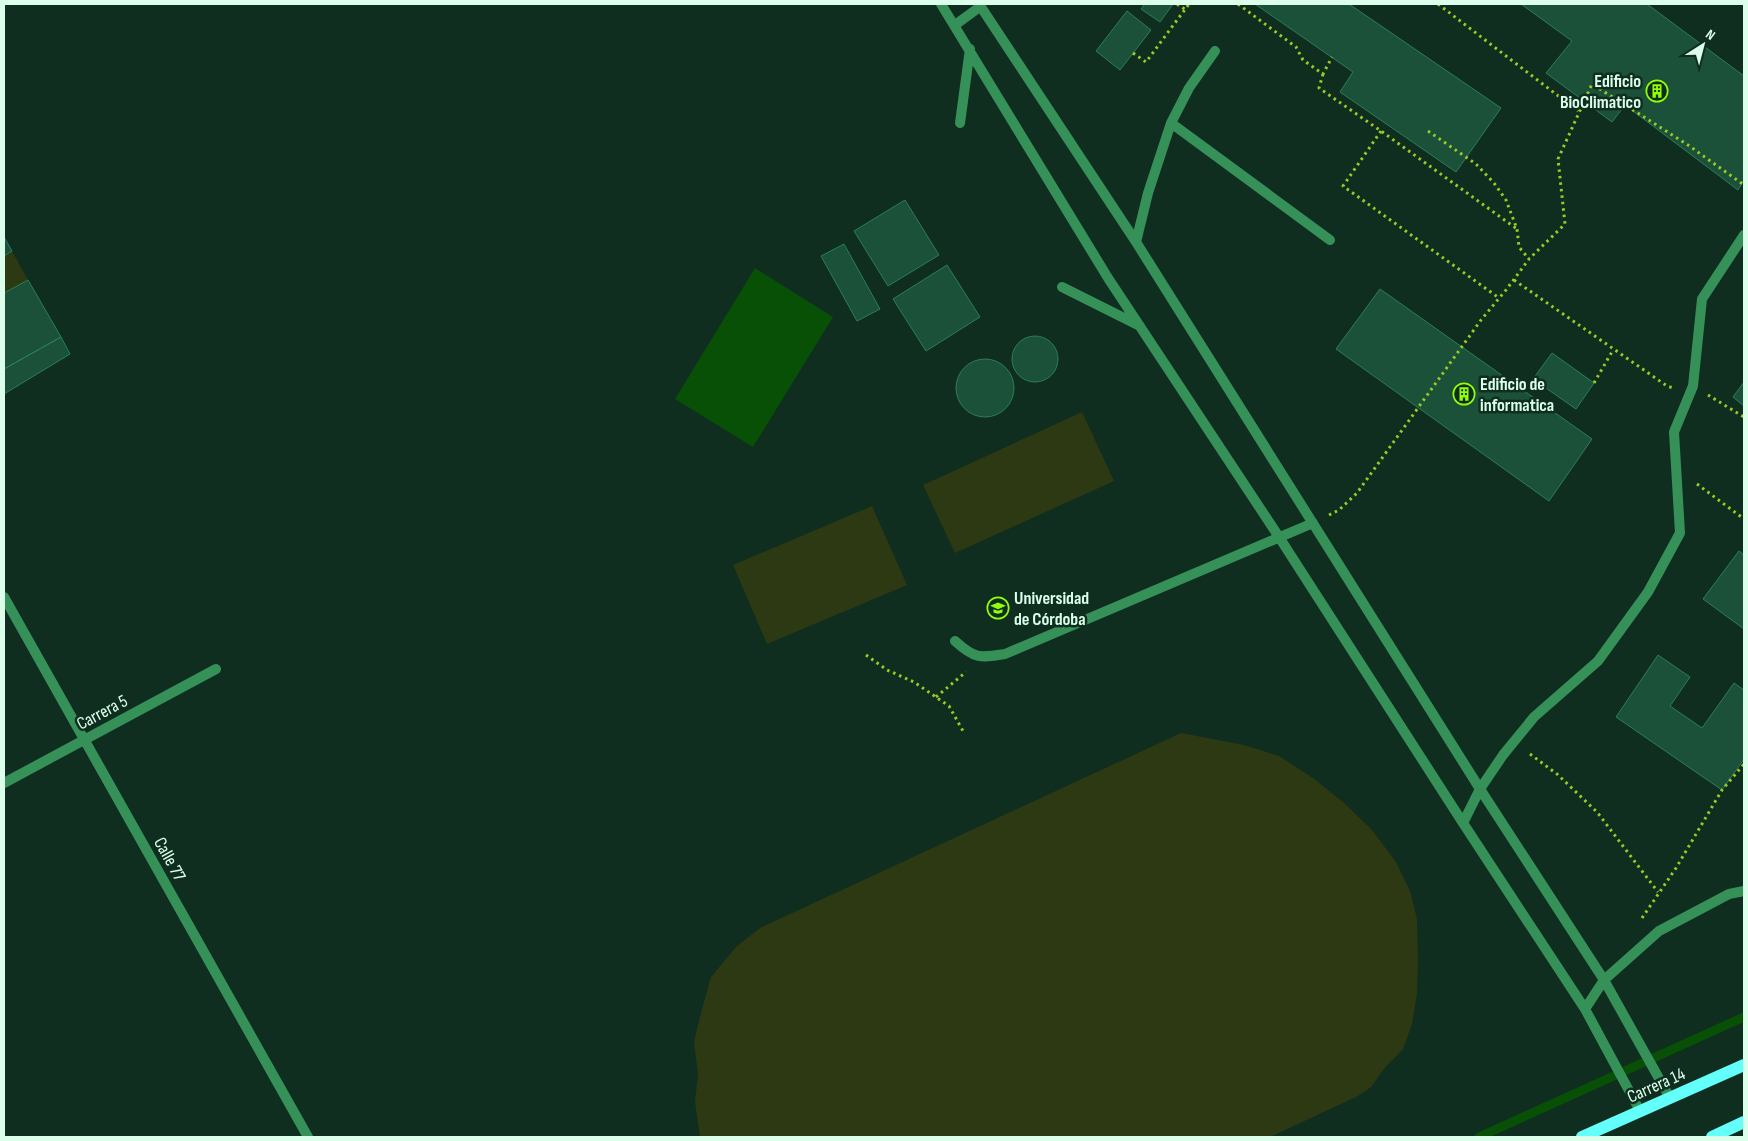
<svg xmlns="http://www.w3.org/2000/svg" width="1748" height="1141" viewBox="0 0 1748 1141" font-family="'Sofia Sans Condensed',sans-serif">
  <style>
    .green { fill: #2d3912 }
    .water { fill: #085006 }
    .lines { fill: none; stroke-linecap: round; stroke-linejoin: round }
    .stream { stroke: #085006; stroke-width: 9 }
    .building { fill: #1a5138; stroke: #2a7f58 }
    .path { stroke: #9bca26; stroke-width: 3; stroke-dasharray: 2.5 4; stroke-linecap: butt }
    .lane { stroke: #369159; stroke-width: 10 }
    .street { stroke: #369159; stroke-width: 10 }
    .primary { stroke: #63fffa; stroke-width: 12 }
    .labels { text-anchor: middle; stroke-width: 5; stroke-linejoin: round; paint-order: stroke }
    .poi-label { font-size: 18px; font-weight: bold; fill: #dcffec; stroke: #0f2e1f; text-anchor: start }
    .street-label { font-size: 18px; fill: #dcffec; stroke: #0f2e1f }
  </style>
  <rect width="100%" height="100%" fill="#0f2e1f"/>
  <path class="green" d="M12,251L28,280L4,293V256Z
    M1082,412L1114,481L955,553L923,485Z
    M872,506L907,585L767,644L733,565Z
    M1181,733L1244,745L1279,756L1313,778L1344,803L1372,830L1396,862L1410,891L1417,919L1418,962L1417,994L1412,1024L1403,1049L1383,1070L1371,1087L1358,1096L1270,1137H700L695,1102L698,1074L694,1042L702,1009L711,977L736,947L760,928Z"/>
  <path class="water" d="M755,268L833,317L753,447L675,399Z"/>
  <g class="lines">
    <path class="stream" d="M1479,1137L1744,1017"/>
  </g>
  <path class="building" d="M1145,4H1173L1160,22L1141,9Z
    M1255,4H1349L1501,108L1456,172L1340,92L1353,72Z
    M1521,4H1647L1744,76V180L1738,190L1625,105L1612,122L1546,73L1572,41Z
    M1127,11L1151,30L1120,70L1096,51Z
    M905,200L939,255L888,286L854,231Z
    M4,237L12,251L4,256Z
    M844,244L880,309L857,321L821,256Z
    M947,265L980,317L926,351L893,299Z
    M28,280L61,337L4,369V293Z
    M1380,289L1592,439L1549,501L1336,349Z
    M1012 359a23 23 0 1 1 46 0a23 23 0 1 1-46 0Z
    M61,337L70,354L4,394V369Z
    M1552,353L1594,383L1576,409L1533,379Z
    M956 388a29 29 0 1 1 58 0a29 29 0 1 1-58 0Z
    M1744,382V406L1733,397Z
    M1739,551L1744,555V629L1703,599Z
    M1658,655L1690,677L1670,706L1702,728L1734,683L1744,690V759L1722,790L1616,717Z"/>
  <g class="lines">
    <path class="path" d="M1177,4L1186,10
      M1238,4L1296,47L1303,60L1323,74L1332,57
      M1438,4L1578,111
      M1133,53L1146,62L1189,4
      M1323,74L1319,88L1381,131L1517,229
      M1381,131L1343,186L1499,298
      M1428,131L1476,164L1494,183L1506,200L1517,229L1519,247L1529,259
      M1514,280L1667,386L1673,388
      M1594,383L1613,350
      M1708,395L1744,417
      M1697,484L1744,519
      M1329,515L1339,510L1357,493L1481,320L1506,290L1529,259L1565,224L1558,159L1592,84L1688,145L1744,185
      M866,655L887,670L914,682L949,706L963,731
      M936,697L966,672
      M1530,754L1557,774L1597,812L1658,892
      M1642,918L1676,868L1722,790L1744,764"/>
    <path class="lane" d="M941,4L1108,278L1279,537L1463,823L1585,1009L1640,1111
      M979,4L1136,242L1480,789L1604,980L1670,1098
      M955,25L981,6
      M960,123L970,49
      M1171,123L1330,240
      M1136,242L1148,193L1171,123L1189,88L1215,51
      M1062,287L1140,326
      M955,641C975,659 979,658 1005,654L1313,523
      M1463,823L1480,789L1503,755L1534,717L1598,661L1648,592L1680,533L1674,432L1693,386L1702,299L1744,235
      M1585,1009L1604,980L1659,931L1729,894L1744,891"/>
    <path class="street" d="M4,597L308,1137
      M4,783L216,669"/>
    <path class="primary" d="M1582,1137L1744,1065
      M1712,1137L1744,1122"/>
  </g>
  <defs>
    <g id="building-ring" transform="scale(1.125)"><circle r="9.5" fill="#0f2e1f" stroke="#92ff08" stroke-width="1.5"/><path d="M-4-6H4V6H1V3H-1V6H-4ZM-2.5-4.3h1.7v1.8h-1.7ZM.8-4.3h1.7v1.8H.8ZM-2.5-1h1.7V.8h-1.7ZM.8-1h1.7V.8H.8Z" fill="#92ff08"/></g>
    <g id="university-ring" transform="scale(1.125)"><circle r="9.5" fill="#0f2e1f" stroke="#92ff08" stroke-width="1.5"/><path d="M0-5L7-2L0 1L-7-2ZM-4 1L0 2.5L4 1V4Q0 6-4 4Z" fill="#92ff08"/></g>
  </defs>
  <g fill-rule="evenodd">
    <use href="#building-ring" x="1657" y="91"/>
    <use href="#building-ring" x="1464" y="394"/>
    <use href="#university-ring" x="998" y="608"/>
  </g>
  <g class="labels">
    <g class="poi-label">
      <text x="1641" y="87" text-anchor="end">Edificio<tspan x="1641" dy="21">BioClimatico</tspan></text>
      <text x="1480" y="390">Edificio de<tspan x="1480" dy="21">informatica</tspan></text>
      <text x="1014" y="604">Universidad<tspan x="1014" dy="21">de Córdoba</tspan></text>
    </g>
    <g class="street-label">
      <text transform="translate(102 712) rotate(-28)" y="6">Carrera 5</text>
      <text transform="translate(170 859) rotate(61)" y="6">Calle 77</text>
      <text transform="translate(1656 1085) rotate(-24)" y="6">Carrera 14</text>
    </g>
  </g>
  <rect width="1748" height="1141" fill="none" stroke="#dcffec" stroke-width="10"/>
  <g transform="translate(1703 45) rotate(36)" stroke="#0f2e1f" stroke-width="4" paint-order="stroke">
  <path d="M0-4L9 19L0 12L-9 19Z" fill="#dcffec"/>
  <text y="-8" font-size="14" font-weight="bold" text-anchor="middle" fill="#dcffec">N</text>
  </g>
</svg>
